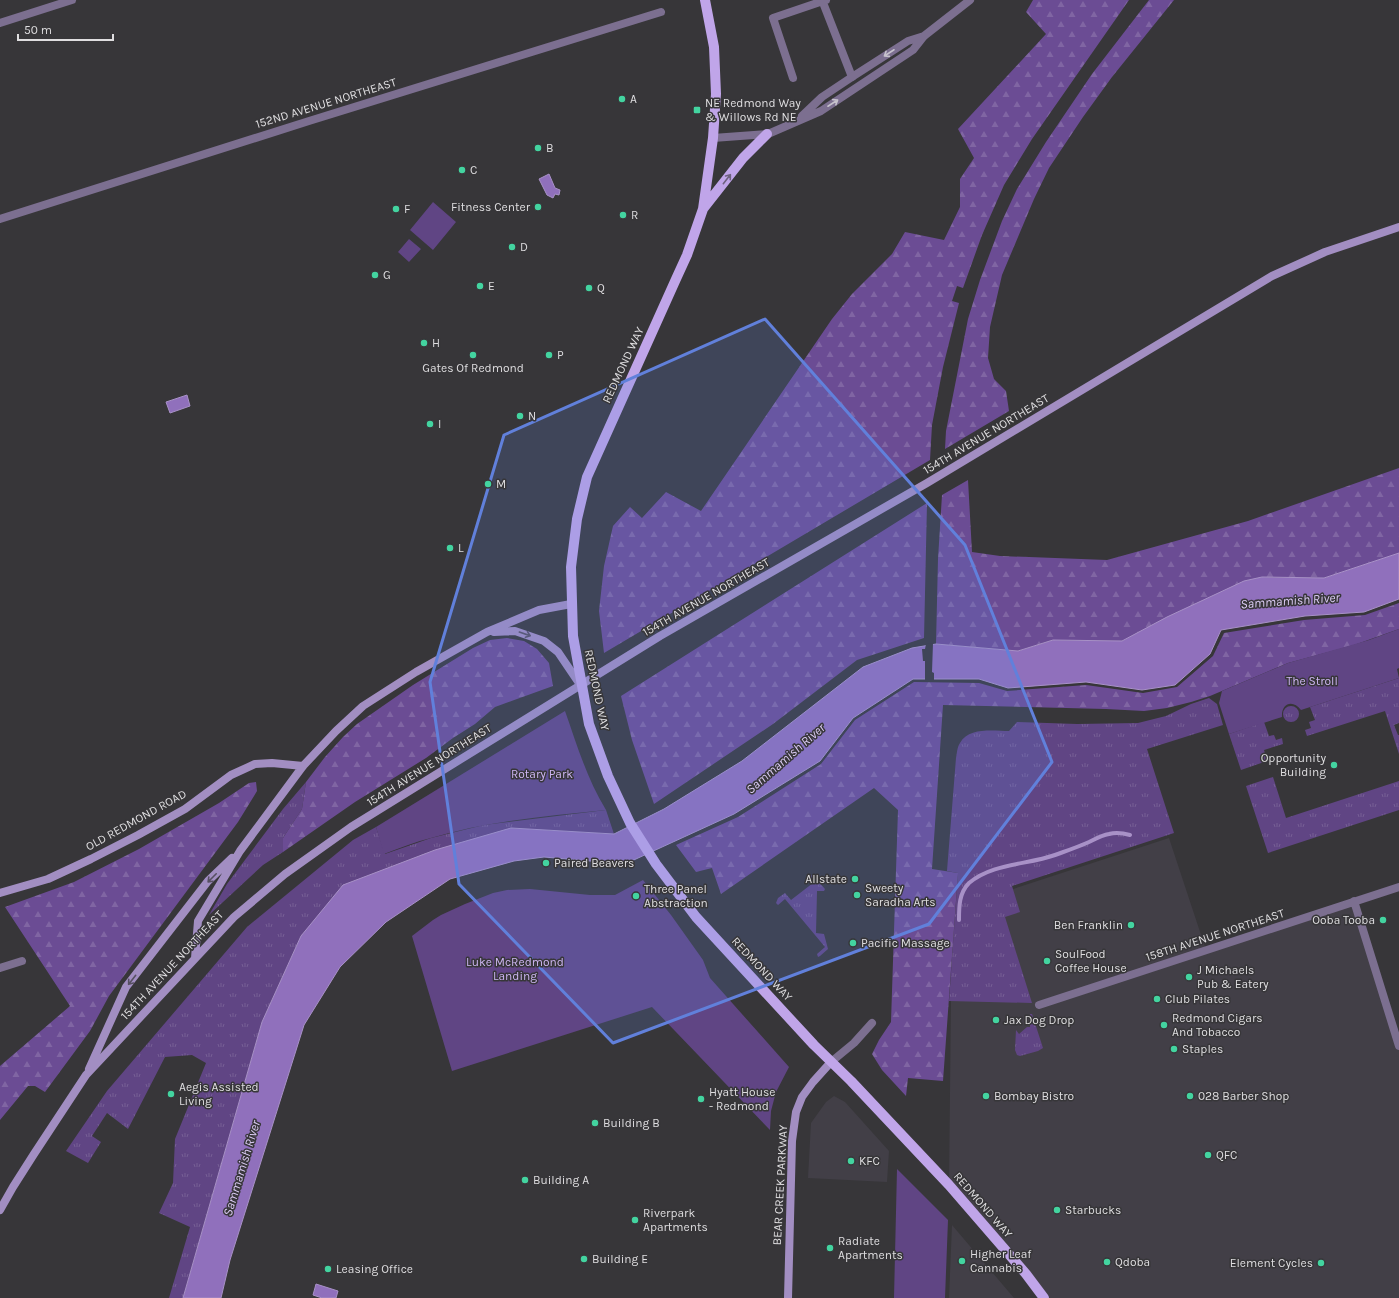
<svg xmlns="http://www.w3.org/2000/svg" width="1399" height="1298" viewBox="0 0 1399 1298" font-family="Karla,sans-serif">
  <style>
    .built { fill: #423f47 }
    .grass { fill: url(#grass-tufts) }
    .forest { fill: url(#forest-firs) }
    .park { fill: #604584 }
    .water { fill: #9070bc; stroke: #a891c7 }
    .pier { fill: #373639 }
    .lines { fill: none; stroke-linecap: round; stroke-linejoin: round }
    .stream { stroke: #a891c7; stroke-width: 4 }
    .minor { stroke: #7c6f90; stroke-width: 8 }
    .tertiary { stroke: #7c6f90; stroke-width: 8 }
    .secondary { stroke: #a28ec2; stroke-width: 8 }
    .primary { stroke: #c0a5e9; stroke-width: 10 }
    .oneway { stroke: #c6c2cc }
    .oneway2 { stroke: #6e627f }
    .oneway3 { stroke: #575062 }
    .marked { fill: #6180db; fill-opacity: 0.2; stroke: #6180db; stroke-width: 3; stroke-linejoin: round }
    .poi-dot { fill: #43d4a0; stroke: #373639; stroke-width: 1.5 }
    .labels { text-anchor: middle; stroke-width: 3; stroke-linejoin: round; paint-order: stroke }
    .poi-label { font-size: 12px; fill: #dfdee0; stroke: #373639; text-anchor: start }
    .street-label { font-size: 12px; fill: #dfdee0; stroke: #373639 }
    .park-label { font-size: 12px; fill: #ceb6f3; stroke: #373639 }
    .water-label { font-size: 13px; font-style: italic; fill: #dcccf5; stroke: #373639 }
  </style>
  <defs>
    <pattern id="grass-tufts" width="24" height="20" patternUnits="userSpaceOnUse"><rect width="24" height="20" fill="#604584"/><path d="M3 7l-1-3M5 7V3M7 7l1-3M15 17l-1-3M17 17v-4M19 17l1-3" fill="none" stroke="#765f95"/></pattern>
    <pattern id="forest-firs" width="22" height="20" patternUnits="userSpaceOnUse"><rect width="22" height="20" fill="#6b4c94"/><path d="M5 1l3.5 6h-7zM16 11l3.5 6h-7z" fill="#8065a3"/></pattern>
  </defs>
  <rect width="100%" height="100%" fill="#373639"/>
  <path class="built" d="M1169,838L1206,950L1354,901L1399,1047V1298H1044L949,1185L952,909Z
    M834,1096L845,1102L889,1151L887,1182L808,1178L811,1123L826,1102Z
    M952,1225L1014,1298H949Z"/>
  <path class="grass" d="M1399,678V723L1394,725L1398,735H1399V754L1385,711L1307,736L1305,730L1311,728L1309,722L1315,720L1310,707Z
    M1209,698L1217,704L1223,725L1147,749L1174,833L1012,886L1020,912L1005,917L1032,1003L949,1001L958,873L947,871L956,758C957,754 957,747 960,743C969,727 993,731 1009,731L1017,722L1077,724L1138,723L1166,716L1191,704Z
    M1283 714a8 8 0 1 1 16 0a8 8 0 1 1-16 0Z
    M1264,722L1269,736L1274,735L1276,740L1282,738L1283,744L1264,750L1267,761L1241,770L1229,734Z
    M1273,777L1286,818L1399,781V810L1268,853L1246,786Z
    M306,782L302,809L283,838V852L263,865L209,915L227,884L283,809Z
    M606,810L614,834L511,828L301,936L262,1022L183,1298H169L190,1227L159,1213L173,1183L175,1139L206,1063L192,1055L165,1057L128,1129L107,1113L92,1136L101,1142L88,1163L66,1151L107,1091L247,927L353,840L376,827L385,854L431,838L484,825Z
    M812,875L825,889L824,891H817L816,933L824,934L828,949L820,956L818,957L817,954L825,947L785,899L778,905L776,903L778,898L785,893L791,900L813,883L810,877Z
    M1030,1014H1032L1043,1048L1038,1051L1020,1056L1017,1055L1015,1050L1016,1030L1019,1034L1027,1027H1030Z"/>
  <path class="forest" d="M1033,0H1129L1032,139L1004,185L982,235L963,288L957,286L952,301L959,303L943,367L932,425L930,460L604,653L599,611L604,566L613,526L630,507L642,518L666,492L701,511L832,319L852,294L892,254L905,232L944,240L960,207V179L974,158L958,129L1046,34L1026,12Z
    M1149,0H1174L1112,77L1083,117L1049,168L1034,199L1002,275L990,327L988,358L994,379L1006,391L1009,411L945,449L946,431L968,319L980,280L1002,221L1017,189L1046,142L1092,74Z
    M1399,468V554L1324,578L1262,577L1122,641L1053,640L1018,651L936,644L938,559L942,495L968,480L972,552L1000,556L1107,560L1248,521Z
    M927,503L924,638L857,660L773,724L654,804L632,740L621,696Z
    M1399,603V629L1354,645L1288,663L1210,696L1191,702L1167,708L1144,711L1106,709L943,705L932,869L958,873L943,1081L908,1078L906,1096L882,1070L872,1054L879,1040L891,1022L898,810L874,788L721,894L712,868L696,872L676,845L738,817L821,764L855,720L914,682L979,683L1007,691L1086,685L1143,693L1177,687L1213,656L1224,633L1304,620L1365,615Z
    M507,638L524,641L537,649L549,663L553,686L495,707L475,724L453,738L426,758L355,802L283,852V838L302,809L306,782L325,757L343,737L357,724L413,685L473,648L490,640Z
    M256,782L257,791L238,822L109,996L90,1031L45,1092L35,1086H28L0,1120V1066L70,1006L5,907L74,882L139,849L219,803L249,783Z"/>
  <path class="park" d="M433,202L456,222L433,250L410,230Z
    M409,239L421,249L409,262L398,252Z
    M1399,629V668L1397,669L1399,678L1301,710C1293,699 1281,703 1282,717L1229,734L1219,703L1222,691L1288,663L1369,640Z
    M565,711C577,745 587,779 606,810C547,816 487,821 431,838C415,842 400,848 384,854L376,827Z
    M643,880L671,915L703,960L710,978L789,1067L776,1092L771,1111L770,1130L652,1007L452,1071L412,936L433,920L441,915L465,904L493,893L507,890L530,889L590,895H615Z
    M897,1169L948,1220L945,1298H894Z"/>
  <path class="water" d="M549,174L555,188L560,190L559,195L555,194L553,198L547,195L539,179Z
    M187,395L190,406L170,413L166,402Z
    M1399,553V599L1364,612L1305,616L1221,630L1210,654L1175,685L1142,690L1086,682L1008,688L979,679H913L853,718L820,761L734,814L625,864L544,857L514,861L450,879L386,922L340,967L304,1025L230,1260L221,1298H183L262,1022L301,936L343,885L435,850L511,828L614,834L664,809L742,761L863,667L912,648L936,644L1018,651L1053,640L1122,641L1167,617L1244,581L1262,577L1324,578Z
    M316,1284L338,1291L336,1298H322L313,1295Z"/>
  <path class="pier" d="M933,643L932,672L934,673V681H925V661H923L922,649H925L926,644Z"/>
  <g class="lines">
    <path class="stream" d="M959,920C959,907 959,893 969,883C993,863 1027,865 1055,855C1066,851 1078,847 1089,842C1095,839 1102,835 1109,834C1116,832 1123,833 1130,835"/>
    <path class="minor" d="M822,0L852,77
      M0,23L72,0
      M793,78L773,18L826,0
      M0,219L309,121L661,12
      M1354,901L1399,1046
      M0,968L22,961
      M1039,1005L1399,887
      M831,1062L854,1043L872,1023"/>
    <path class="tertiary" d="M802,116L822,97L852,77L908,41L924,36
      M713,138L768,134L821,111L913,50L924,36L970,0"/>
    <path class="secondary" d="M494,632L515,631L544,641L558,652L581,686
      M0,893L48,879L91,859L138,835L185,809L231,775L255,764L272,763L303,766
      M195,958L198,921L240,851L303,766L336,731L363,706L416,672L487,632L539,610L571,604
      M89,1069L126,987L208,881L232,858
      M0,1210L13,1187L34,1154L86,1075L234,917L285,874L351,827L660,636L927,483L1272,276L1325,252L1399,227
      M788,1298L792,1141L796,1112L802,1097L813,1082L831,1062"/>
    <path class="primary" d="M705,0L714,47L716,94L713,138L703,209L687,255L676,279L587,477L577,519L571,567L573,636L589,724L608,776L630,823L656,864L696,917L814,1045L851,1081L949,1185L1026,1274L1044,1298
      M703,209L743,158L767,134"/>
  </g>
  <defs><path id="oneway-shaft" d="M-6 0H5M1.5-3L5.5 0L1.5 3" fill="none" stroke-width="1.6" stroke-linecap="round" stroke-linejoin="round"/></defs>
  <g class="oneway">
    <use href="#oneway-shaft" transform="translate(889 53) rotate(147)"/>
    <use href="#oneway-shaft" transform="translate(833 103) rotate(-33)"/>
  </g>
  <use class="oneway2" href="#oneway-shaft" transform="translate(727 179) rotate(-52)"/>
  <g class="oneway3">
    <use href="#oneway-shaft" transform="translate(525 634) rotate(19)"/>
    <use href="#oneway-shaft" transform="translate(212 878) rotate(135)"/>
    <use href="#oneway-shaft" transform="translate(132 980) rotate(128)"/>
  </g>
  <path class="marked" d="M765,319L965,545L1052,762L929,924L613,1043L459,884L430,682L504,435Z"/>
  <g class="poi-dot">
    <circle cx="622" cy="99" r="4"/>
    <rect x="693" y="106" width="8" height="8" rx="2"/>
    <circle cx="538" cy="148" r="4"/>
    <circle cx="462" cy="170" r="4"/>
    <circle cx="538" cy="207" r="4"/>
    <circle cx="396" cy="209" r="4"/>
    <circle cx="623" cy="215" r="4"/>
    <circle cx="512" cy="247" r="4"/>
    <circle cx="375" cy="275" r="4"/>
    <circle cx="480" cy="286" r="4"/>
    <circle cx="589" cy="288" r="4"/>
    <circle cx="424" cy="343" r="4"/>
    <circle cx="473" cy="355" r="4"/>
    <circle cx="549" cy="355" r="4"/>
    <circle cx="520" cy="416" r="4"/>
    <circle cx="430" cy="424" r="4"/>
    <circle cx="488" cy="484" r="4"/>
    <circle cx="450" cy="548" r="4"/>
    <circle cx="1334" cy="765" r="4"/>
    <circle cx="546" cy="863" r="4"/>
    <circle cx="855" cy="879" r="4"/>
    <circle cx="857" cy="895" r="4"/>
    <circle cx="636" cy="896" r="4"/>
    <circle cx="1383" cy="920" r="4"/>
    <circle cx="1131" cy="925" r="4"/>
    <circle cx="853" cy="943" r="4"/>
    <circle cx="1047" cy="961" r="4"/>
    <circle cx="1189" cy="977" r="4"/>
    <circle cx="1157" cy="999" r="4"/>
    <circle cx="996" cy="1020" r="4"/>
    <circle cx="1164" cy="1025" r="4"/>
    <circle cx="1174" cy="1049" r="4"/>
    <circle cx="171" cy="1094" r="4"/>
    <circle cx="986" cy="1096" r="4"/>
    <circle cx="1190" cy="1096" r="4"/>
    <circle cx="701" cy="1099" r="4"/>
    <circle cx="595" cy="1123" r="4"/>
    <circle cx="1208" cy="1155" r="4"/>
    <circle cx="851" cy="1161" r="4"/>
    <circle cx="525" cy="1180" r="4"/>
    <circle cx="1057" cy="1210" r="4"/>
    <circle cx="635" cy="1220" r="4"/>
    <circle cx="830" cy="1248" r="4"/>
    <circle cx="584" cy="1259" r="4"/>
    <circle cx="962" cy="1261" r="4"/>
    <circle cx="1107" cy="1262" r="4"/>
    <circle cx="1321" cy="1263" r="4"/>
    <circle cx="328" cy="1269" r="4"/>
  </g>
  <g class="labels">
    <g class="poi-label">
      <text x="630" y="103">A</text>
      <text x="705" y="107">NE Redmond Way<tspan x="705" dy="14">&amp; Willows Rd NE</tspan></text>
      <text x="546" y="152">B</text>
      <text x="470" y="174">C</text>
      <text x="530" y="211" text-anchor="end">Fitness Center</text>
      <text x="404" y="213">F</text>
      <text x="631" y="219">R</text>
      <text x="520" y="251">D</text>
      <text x="383" y="279">G</text>
      <text x="488" y="290">E</text>
      <text x="597" y="292">Q</text>
      <text x="432" y="347">H</text>
      <text x="557" y="359">P</text>
      <text x="473" y="372" text-anchor="middle">Gates Of Redmond</text>
      <text x="528" y="420">N</text>
      <text x="438" y="428">I</text>
      <text x="496" y="488">M</text>
      <text x="458" y="552">L</text>
      <text x="1326" y="762" text-anchor="end">Opportunity<tspan x="1326" dy="14">Building</tspan></text>
      <text x="554" y="867">Paired Beavers</text>
      <text x="847" y="883" text-anchor="end">Allstate</text>
      <text x="865" y="892">Sweety<tspan x="865" dy="14">Saradha Arts</tspan></text>
      <text x="644" y="893">Three Panel<tspan x="644" dy="14">Abstraction</tspan></text>
      <text x="1375" y="924" text-anchor="end">Ooba Tooba</text>
      <text x="1123" y="929" text-anchor="end">Ben Franklin</text>
      <text x="861" y="947">Pacific Massage</text>
      <text x="1055" y="958">SoulFood<tspan x="1055" dy="14">Coffee House</tspan></text>
      <text x="1197" y="974">J Michaels<tspan x="1197" dy="14">Pub &amp; Eatery</tspan></text>
      <text x="1165" y="1003">Club Pilates</text>
      <text x="1172" y="1022">Redmond Cigars<tspan x="1172" dy="14">And Tobacco</tspan></text>
      <text x="1004" y="1024">Jax Dog Drop</text>
      <text x="1182" y="1053">Staples</text>
      <text x="179" y="1091">Aegis Assisted<tspan x="179" dy="14">Living</tspan></text>
      <text x="709" y="1096">Hyatt House<tspan x="709" dy="14">- Redmond</tspan></text>
      <text x="994" y="1100">Bombay Bistro</text>
      <text x="1198" y="1100">028 Barber Shop</text>
      <text x="603" y="1127">Building B</text>
      <text x="1216" y="1159">QFC</text>
      <text x="859" y="1165">KFC</text>
      <text x="533" y="1184">Building A</text>
      <text x="1065" y="1214">Starbucks</text>
      <text x="643" y="1217">Riverpark<tspan x="643" dy="14">Apartments</tspan></text>
      <text x="838" y="1245">Radiate<tspan x="838" dy="14">Apartments</tspan></text>
      <text x="970" y="1258">Higher Leaf<tspan x="970" dy="14">Cannabis</tspan></text>
      <text x="592" y="1263">Building E</text>
      <text x="1115" y="1266">Qdoba</text>
      <text x="1313" y="1267" text-anchor="end">Element Cycles</text>
      <text x="336" y="1273">Leasing Office</text>
    </g>
    <g class="street-label">
      <text transform="translate(326 103) rotate(-17)" y="4">152ND AVENUE NORTHEAST</text>
      <text transform="translate(623 365) rotate(-65)" y="4">REDMOND WAY</text>
      <text transform="translate(986 434) rotate(-31)" y="4">154TH AVENUE NORTHEAST</text>
      <text transform="translate(706 597) rotate(-30)" y="4">154TH AVENUE NORTHEAST</text>
      <text transform="translate(597 690) rotate(78)" y="4">REDMOND WAY</text>
      <text transform="translate(429 765) rotate(-32)" y="4">154TH AVENUE NORTHEAST</text>
      <text transform="translate(136 820) rotate(-29)" y="4">OLD REDMOND ROAD</text>
      <text transform="translate(1215 935) rotate(-18)" y="4">158TH AVENUE NORTHEAST</text>
      <text transform="translate(172 965) rotate(-47)" y="4">154TH AVENUE NORTHEAST</text>
      <text transform="translate(762 969) rotate(47)" y="4">REDMOND WAY</text>
      <text transform="translate(780 1185) rotate(-87)" y="4">BEAR CREEK PARKWAY</text>
      <text transform="translate(983 1205) rotate(49)" y="4">REDMOND WAY</text>
    </g>
    <g class="park-label">
      <text x="1312" y="685">The Stroll</text>
      <text x="542" y="778">Rotary Park</text>
      <text x="515" y="966">Luke McRedmond<tspan x="515" dy="14">Landing</tspan></text>
    </g>
    <g class="water-label">
      <text transform="translate(1290 600) rotate(-4)" y="5">Sammamish River</text>
      <text transform="translate(785 758) rotate(-41)" y="5">Sammamish River</text>
      <text transform="translate(241 1168) rotate(-73)" y="5">Sammamish River</text>
    </g>
  </g>
  <path d="M18 34v6h95v-6" fill="none" stroke="#dfdee0" stroke-width="2"/>
  <text x="24" y="34" font-size="12" fill="#dfdee0" stroke="#373639" stroke-width="3" paint-order="stroke">50 m</text>
</svg>
